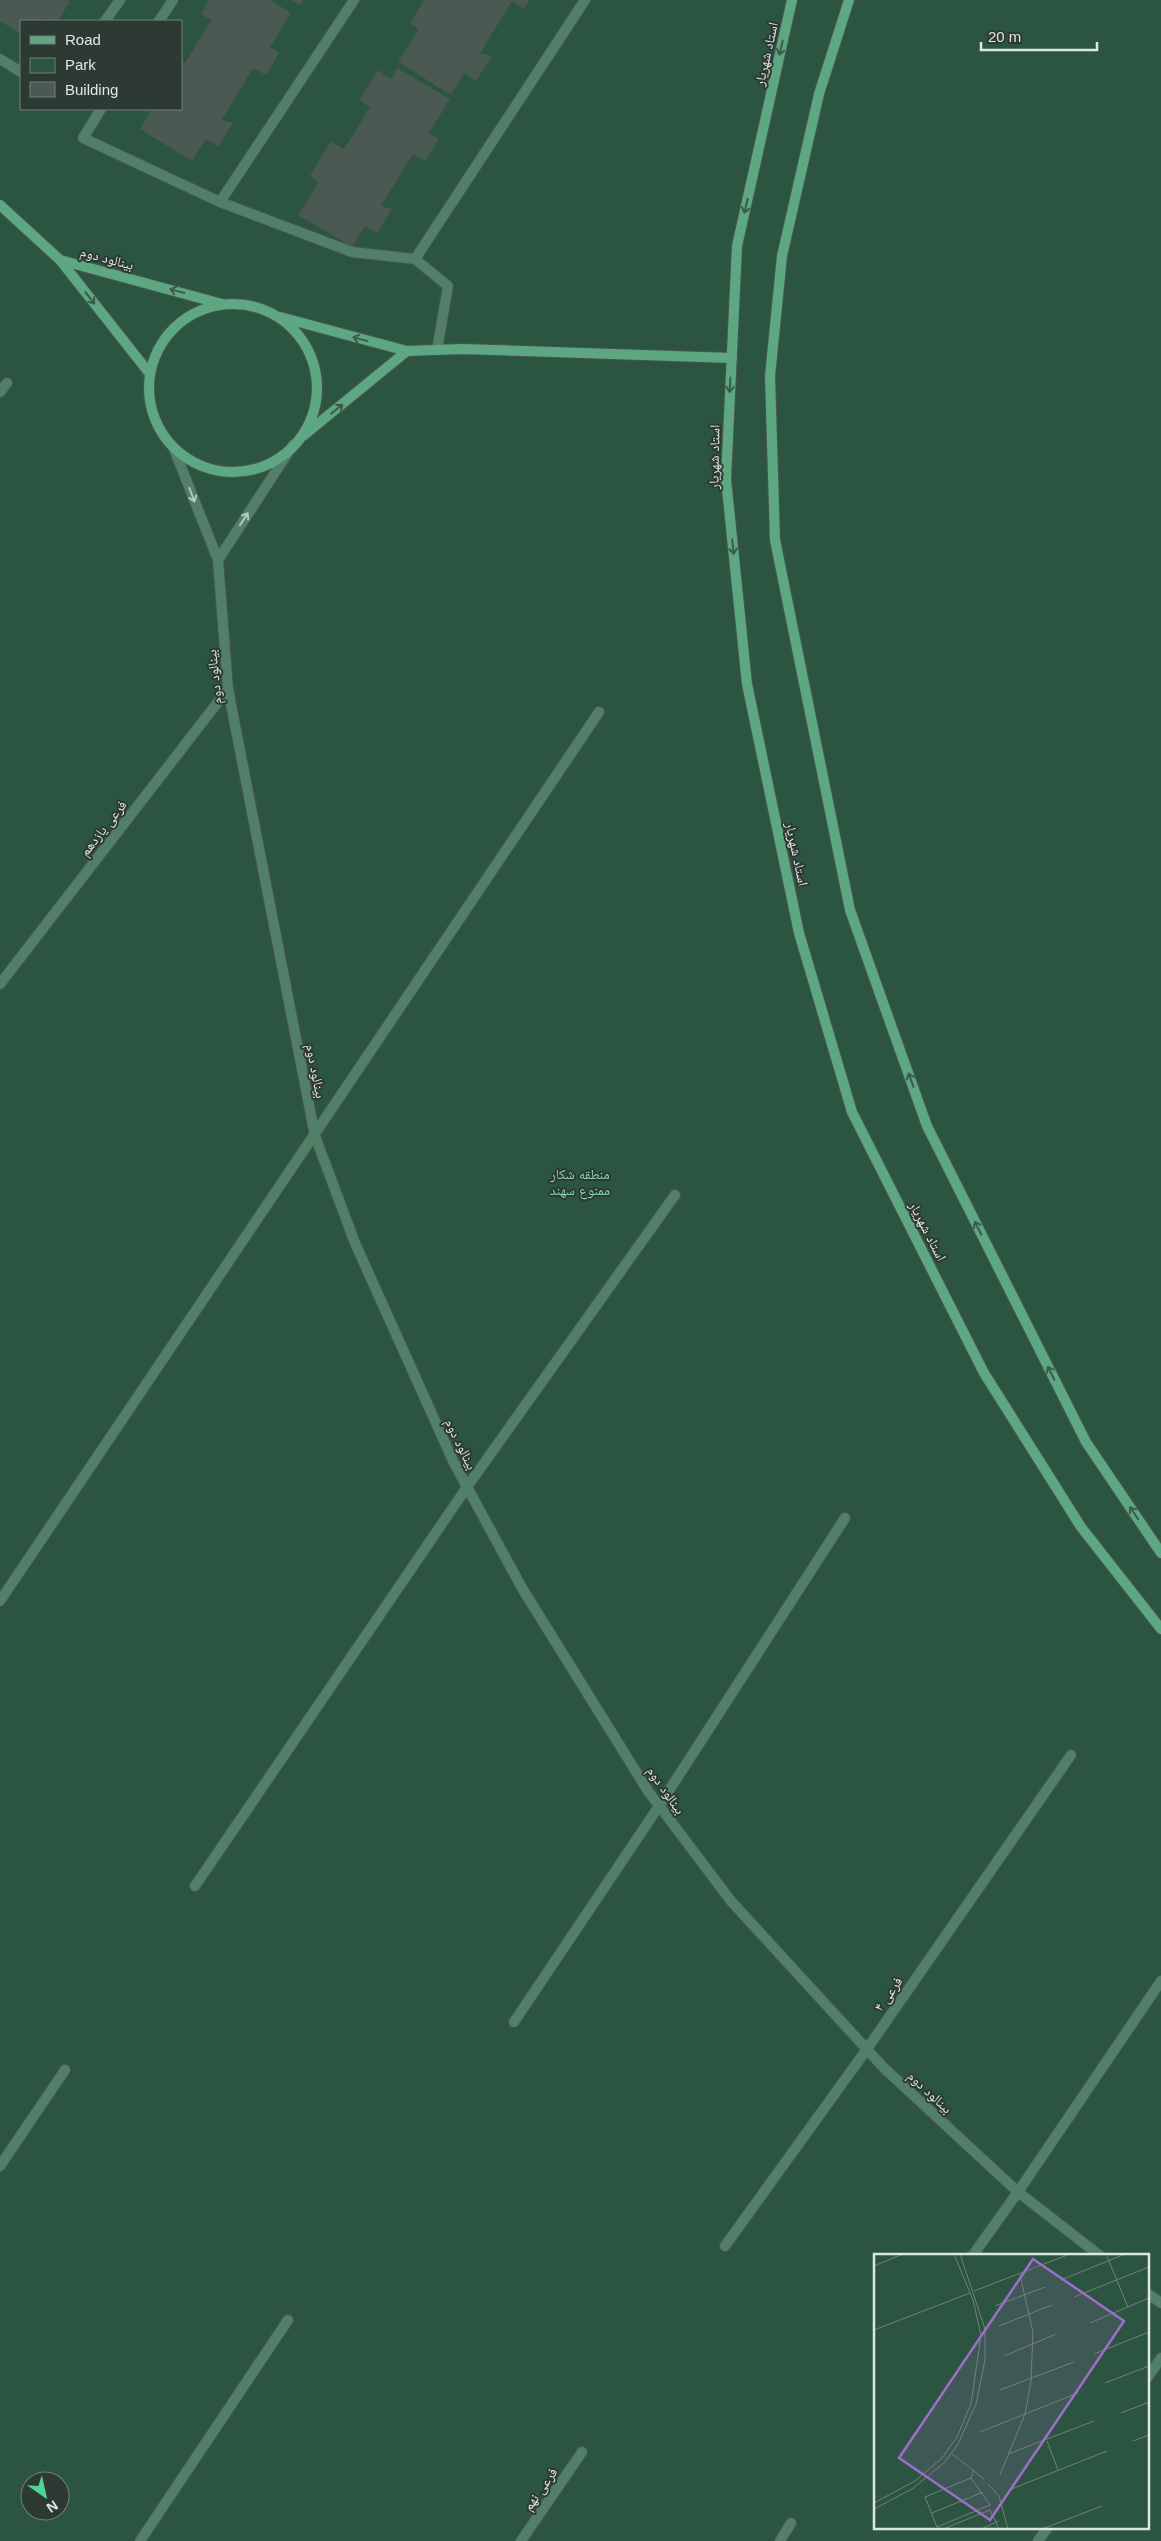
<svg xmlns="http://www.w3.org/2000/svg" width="1161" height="2541" viewBox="0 0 1161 2541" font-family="Helvetica,'Noto Naskh Arabic',sans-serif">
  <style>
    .green { fill: #2c5541; fill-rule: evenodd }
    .building { fill: #4a5951 }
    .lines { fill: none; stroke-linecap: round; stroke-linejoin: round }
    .street-casing { stroke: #49564f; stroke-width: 12 }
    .secondary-casing { stroke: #49564f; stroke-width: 12 }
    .street { stroke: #527f68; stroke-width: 10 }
    .secondary { stroke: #5ea783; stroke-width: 10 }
    .oneway { stroke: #3c5b4b }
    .oneway2 { stroke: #b5c8be }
    .labels { text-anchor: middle; stroke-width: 4; stroke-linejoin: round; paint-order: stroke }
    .street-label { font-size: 14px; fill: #dfe7e3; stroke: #2d3a33 }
    .park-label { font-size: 14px; fill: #85dcb0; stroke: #2d3a33 }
    .inset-road { fill: none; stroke: #747f79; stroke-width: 1 }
    .view { fill: #9e6dcc; fill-opacity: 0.15; stroke: #9e6dcc; stroke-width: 2.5 }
    .inset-edge { fill: none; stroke: #dfe7e3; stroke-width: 2.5 }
  </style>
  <rect width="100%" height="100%" fill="#2d3a33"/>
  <path class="green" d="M0,0H1161V2541H0ZM21,21H181V109H21ZM875,2255H1147V2527H875ZM30,2481H60V2511H30Z"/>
  <path class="building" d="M0,0H63L70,1L58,21H47L43,18L41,21H21V34L0,21Z
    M209,0H270L291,13L270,47L279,53L266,75L253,68L222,120L233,123L218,147L206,139L192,161L140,129L152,109H181V61L185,63L211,20L201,14Z
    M291,0H303L300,5Z
    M424,0H529L524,9L512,1L480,53L492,56L476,81L464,73L451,95L398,62L419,29L410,24Z
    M398,68L450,99L429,133L439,139L425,161L413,154L381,206L392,209L377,233L365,226L352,247L298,215L319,182L310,176L331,141L344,149L370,107L359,100L378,70L391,79Z"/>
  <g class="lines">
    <g class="street-casing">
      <path id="street" d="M105,21L120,0
        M159,21L173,0
        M0,59L21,72
        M101,109L83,138L220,202L352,252L415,259L448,286L437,350
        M220,202L354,0
        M415,259L585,0
        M0,392L7,383
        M174,449L218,560L228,689L315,1136L355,1243L454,1463L522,1588L648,1791L731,1901L884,2068L1018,2192L1099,2255
        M218,560L293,445
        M0,984L228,689
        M0,1601L599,712
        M195,1886L467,1487L675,1195
        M514,2022L659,1806L845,1518
        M0,2166L65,2070
        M725,2246L867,2049L1071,1755
        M973,2255L1018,2192L1161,1981
        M1147,2293L1161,2303
        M1147,2378L1161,2358
        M140,2541L288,2320
        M521,2541L582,2452
        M780,2541L791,2523
        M1038,2541L1048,2527"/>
    </g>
    <g class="secondary-casing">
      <path id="secondary" d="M792,0L737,246L726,479L747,684L799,933L852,1112L984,1373L1081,1527L1161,1629
        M849,0L819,94L782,256L770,376L775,540L850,910L927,1126L1086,1442L1161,1553
        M0,205L60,260L222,304
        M60,260L150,374
        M149 388a84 84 0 1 1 168 0a84 84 0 1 1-168 0Z
        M280,317L407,351L462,349L732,358
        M303,436L407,351"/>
    </g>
    <use href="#street" class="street"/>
    <use href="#secondary" class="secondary"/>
  </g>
  <defs><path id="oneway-shaft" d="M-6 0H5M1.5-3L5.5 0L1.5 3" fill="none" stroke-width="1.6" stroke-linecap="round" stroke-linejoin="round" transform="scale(1.25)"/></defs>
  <g class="oneway">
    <use href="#oneway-shaft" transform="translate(781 48) rotate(103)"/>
    <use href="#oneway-shaft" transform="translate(746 206) rotate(103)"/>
    <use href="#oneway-shaft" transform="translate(177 291) rotate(-165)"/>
    <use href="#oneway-shaft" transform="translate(90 298) rotate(52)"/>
    <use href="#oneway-shaft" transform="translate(360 339) rotate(-165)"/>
    <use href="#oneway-shaft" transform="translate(730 385) rotate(93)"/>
    <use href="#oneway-shaft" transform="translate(337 409) rotate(-39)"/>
    <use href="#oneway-shaft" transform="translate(733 547) rotate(84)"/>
    <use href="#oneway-shaft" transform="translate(911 1080) rotate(-110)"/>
    <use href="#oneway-shaft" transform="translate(978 1228) rotate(-117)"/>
    <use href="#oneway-shaft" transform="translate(1051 1373) rotate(-117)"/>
    <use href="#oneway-shaft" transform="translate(1134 1513) rotate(-124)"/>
  </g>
  <g class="oneway2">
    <use href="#oneway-shaft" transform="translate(192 495) rotate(69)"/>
    <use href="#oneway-shaft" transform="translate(244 519) rotate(-57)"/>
  </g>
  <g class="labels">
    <g class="street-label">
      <text transform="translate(766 54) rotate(-77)" y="5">استاد شهریار</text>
      <text transform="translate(107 258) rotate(15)" y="5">بینالود دوم</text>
      <text transform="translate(714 457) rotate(-89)" y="5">استاد شهریار</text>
      <text transform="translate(214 677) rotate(-96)" y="5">بینالود دوم</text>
      <text transform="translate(103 828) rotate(-52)" y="5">فرعی یازدهم</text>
      <text transform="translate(797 854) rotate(78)" y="5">استاد شهریار</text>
      <text transform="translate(316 1071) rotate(79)" y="5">بینالود دوم</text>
      <text transform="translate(928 1231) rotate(63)" y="5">استاد شهریار</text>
      <text transform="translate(461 1444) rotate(64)" y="5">بینالود دوم</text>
      <text transform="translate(666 1790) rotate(55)" y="5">بینالود دوم</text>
      <text transform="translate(888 1994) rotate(-55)" y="5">فرعی ۴</text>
      <text transform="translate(930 2092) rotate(43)" y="5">بینالود دوم</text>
      <text transform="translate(540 2489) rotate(-55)" y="5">فرعی نهم</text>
    </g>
    <g class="park-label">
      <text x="580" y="1179">منطقه شکار<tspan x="580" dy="16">ممنوع سهند</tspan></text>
    </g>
  </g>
  <g transform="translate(874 2254)">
    <rect width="275" height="275" fill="#2d3a33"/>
    <path d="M0,0H275V275H0Z" fill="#2c5541"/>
    <path class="inset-road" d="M232,0L254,53M0,12L29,0M187,26L251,0M100,37L196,0M200,43L275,13M121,52L171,33M216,69L275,44M125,72L178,51M0,76L96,39M220,100L275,78M130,102L182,80M231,129L275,112M126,136L200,108M247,159L275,148M106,178L204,139M173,187L184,216M259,187L275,181M77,199L110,225M134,200L220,167M126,221L151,160L157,127L159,78L146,21M97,224L51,243L63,273L116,251L97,224L100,215M114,230L125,242L134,275M135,236L233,197M0,249L41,227L68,204L83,183L97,150L107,81L99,46L80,0M0,255L38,235L71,208L84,190L102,150L111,106V75L86,0M58,259L109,238M69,275L116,256L125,275M107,275L125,267M168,275L228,252"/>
    <path class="view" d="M159,5L250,67L116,266L25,204Z"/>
    <rect width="275" height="275" class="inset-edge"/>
  </g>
  <rect x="20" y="20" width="162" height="90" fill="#2d3a33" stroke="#747f79"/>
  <rect x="30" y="36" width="25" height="8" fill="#5ea783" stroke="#747f79"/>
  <text x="65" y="45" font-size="15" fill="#dfe7e3">Road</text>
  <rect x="30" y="58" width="25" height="15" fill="#2c5541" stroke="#747f79"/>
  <text x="65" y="70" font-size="15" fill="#dfe7e3">Park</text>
  <rect x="30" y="82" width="25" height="15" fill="#4a5951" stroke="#747f79"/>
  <text x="65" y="95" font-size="15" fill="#dfe7e3">Building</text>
  <g transform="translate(45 2496) rotate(146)"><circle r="24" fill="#2d3a33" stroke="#747f79"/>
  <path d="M0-4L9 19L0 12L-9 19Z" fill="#4ed399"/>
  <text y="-8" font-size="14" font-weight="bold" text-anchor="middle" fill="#dfe7e3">N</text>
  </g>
  <path d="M981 42v8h116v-8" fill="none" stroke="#dfe7e3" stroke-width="2.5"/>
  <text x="988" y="42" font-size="15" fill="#dfe7e3" stroke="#2d3a33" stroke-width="4" paint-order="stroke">20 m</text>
</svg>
